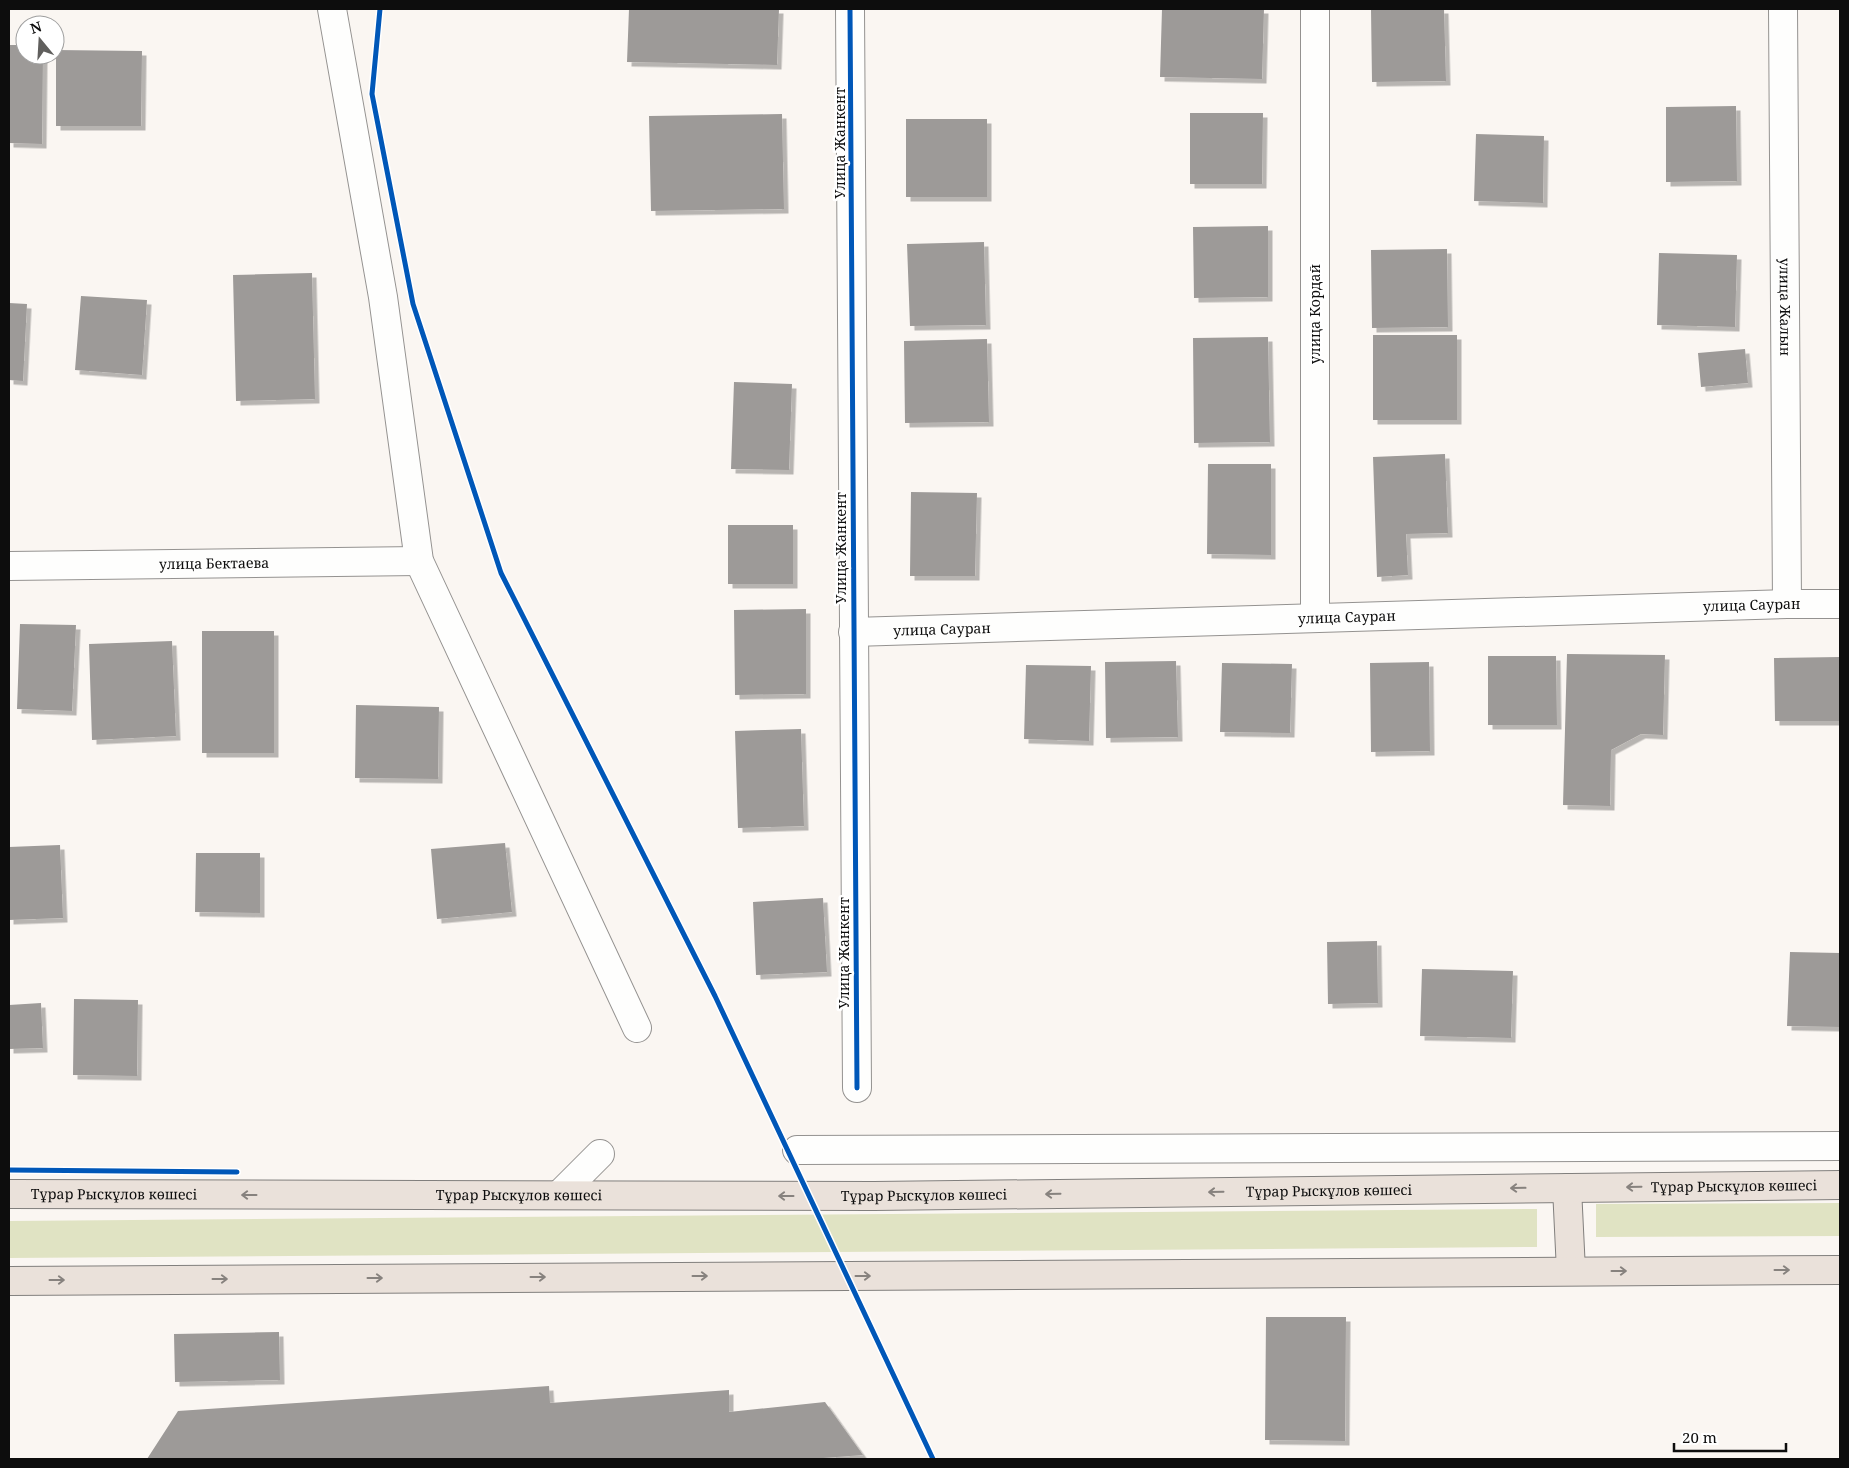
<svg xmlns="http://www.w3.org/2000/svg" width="1849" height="1468" viewBox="0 0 1849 1468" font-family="'Noto Serif',serif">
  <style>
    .forest { fill: #e0e3c3 }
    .building { fill: #9d9a98; filter: url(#shadow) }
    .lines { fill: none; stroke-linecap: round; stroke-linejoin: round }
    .minor-casing { stroke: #949290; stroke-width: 30 }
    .major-casing { stroke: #817f7d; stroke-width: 30 }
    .minor { stroke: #fefefd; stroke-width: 28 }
    .major { stroke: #eae1da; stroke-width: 28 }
    .cycleway-casing { stroke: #fff; stroke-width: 8 }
    .cycleway { stroke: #0057b8; stroke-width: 5 }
    .oneway { stroke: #87827e }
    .labels { text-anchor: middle; stroke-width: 5; stroke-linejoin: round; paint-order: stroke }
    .street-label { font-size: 14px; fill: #0d0d0d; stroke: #fff }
  </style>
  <defs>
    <filter id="shadow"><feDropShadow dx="4.5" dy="4.5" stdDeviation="0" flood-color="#0004"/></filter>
  </defs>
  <rect width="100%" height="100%" fill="#faf6f2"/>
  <path class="forest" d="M1840,1203V1236L1596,1237V1204Z
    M1537,1209V1247L9,1258V1221Z"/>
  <path class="building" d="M629,9H779L777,65L627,62Z
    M1162,9H1264L1262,79L1160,77Z
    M1371,9H1444L1446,81L1372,82Z
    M9,45H25V55H43L42,144L9,143Z
    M56,50L142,51L141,126H56Z
    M1736,106L1737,181L1666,182V107Z
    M1190,113H1263L1262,184H1190Z
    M782,114L784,209L651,211L649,116Z
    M906,119H987V197H906Z
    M1476,134L1544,136L1543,203L1474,201Z
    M1268,226V297L1194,298L1193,227Z
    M984,242L986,325L910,326L907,244Z
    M1447,249L1448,327L1372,328L1371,250Z
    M1659,253L1737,255L1735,327L1657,325Z
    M312,273L315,399L236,401L233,275Z
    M81,296L147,300L142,375L75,370Z
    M9,303L27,304L23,381L9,380Z
    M1373,335H1457V420H1373Z
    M1268,337L1270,442L1194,443L1193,338Z
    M987,339L989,422L905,423L904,341Z
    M1745,349L1748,383L1701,387L1698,353Z
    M734,382L792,384L789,470L731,469Z
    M1445,454L1448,533L1406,534L1408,575L1377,577L1373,457Z
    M1208,464H1271V555L1207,554Z
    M911,492L977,493L975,576H910Z
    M728,525H793V584H728Z
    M806,609V694L735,695L734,610Z
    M20,624L76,625L72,711L17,709Z
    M202,631H274V753H202Z
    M172,641L176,736L92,740L89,644Z
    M1567,654L1665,655L1663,735L1641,734L1611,750L1610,806L1563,805Z
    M1488,656H1556L1557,725H1488Z
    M1840,657V721H1775L1774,658Z
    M1176,661L1178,737L1106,738L1105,662Z
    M1429,662L1430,751L1371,752L1370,663Z
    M1222,663L1292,664L1290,733L1220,732Z
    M1026,665L1091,666L1089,741L1024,739Z
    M356,705L439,707L438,779L355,778Z
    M801,729L804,826L738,828L735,731Z
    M505,843L512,912L437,919L431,849Z
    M60,845L63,918L9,920V847Z
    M196,853H260V913L195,912Z
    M823,898L827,972L756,975L753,902Z
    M1377,941L1378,1003L1328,1004L1327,942Z
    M1790,952L1840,953V1027L1787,1026Z
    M1422,969L1513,971L1511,1038L1420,1036Z
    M74,999L138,1000L137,1076L73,1075Z
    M41,1003L43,1048L9,1049V1005Z
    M1266,1317H1346L1345,1441L1265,1440Z
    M279,1332L280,1380L175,1382L174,1334Z
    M549,1386L550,1403L729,1390V1412L825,1402L863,1455L810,1459H147L178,1411Z"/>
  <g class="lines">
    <g class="minor-casing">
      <g id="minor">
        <path d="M332,9L383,297L419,561L637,1028"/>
        <path d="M850,9L857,1088"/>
        <path d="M1315,9V618"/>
        <path id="s1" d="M1783,9L1787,604"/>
        <path id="s2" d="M9,566L419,561"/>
        <path id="s3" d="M853,632L1787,604H1840"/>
        <path d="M797,1150L1840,1146"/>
        <path d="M559,1195L600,1154"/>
      </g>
    </g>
    <g class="major-casing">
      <g id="major">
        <path d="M1567,1188L1571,1271"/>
        <path id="s4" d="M9,1194L874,1196L1840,1185"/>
        <path d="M9,1281L1840,1270"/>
      </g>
    </g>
    <use href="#minor" class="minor"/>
    <use href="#major" class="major"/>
    <g class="cycleway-casing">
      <path id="cycleway" d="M380,9L372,94L413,304L501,573L715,996L933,1459
        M850,9L857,1088
        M9,1170L237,1172"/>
    </g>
    <use href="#cycleway" class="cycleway"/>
  </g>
  <defs><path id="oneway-shaft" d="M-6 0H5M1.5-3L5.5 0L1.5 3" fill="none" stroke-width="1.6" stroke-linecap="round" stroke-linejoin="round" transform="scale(1.25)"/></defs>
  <g class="oneway">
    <use href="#oneway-shaft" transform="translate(1634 1187) rotate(179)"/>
    <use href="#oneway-shaft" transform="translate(1518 1188) rotate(179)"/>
    <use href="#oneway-shaft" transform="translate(1216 1192) rotate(179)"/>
    <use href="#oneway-shaft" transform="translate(1053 1194) rotate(179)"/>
    <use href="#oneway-shaft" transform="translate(249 1195) rotate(-180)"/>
    <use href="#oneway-shaft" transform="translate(786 1196) rotate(-180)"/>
    <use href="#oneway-shaft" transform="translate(1782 1270)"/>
    <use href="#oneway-shaft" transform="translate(1619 1271)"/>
    <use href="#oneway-shaft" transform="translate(700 1276)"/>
    <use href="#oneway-shaft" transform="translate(863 1276)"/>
    <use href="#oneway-shaft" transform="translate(538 1277)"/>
    <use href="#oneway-shaft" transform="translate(375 1278)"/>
    <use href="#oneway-shaft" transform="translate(220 1279)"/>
    <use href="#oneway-shaft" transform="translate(57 1280)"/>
  </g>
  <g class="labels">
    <g class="street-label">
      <text transform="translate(840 143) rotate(-90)" y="5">Улица Жанкент</text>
      <text dy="5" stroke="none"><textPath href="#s1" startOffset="298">улица Жалын</textPath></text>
      <text transform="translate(1315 314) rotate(-90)" y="5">улица Кордай</text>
      <text transform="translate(841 548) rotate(-90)" y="5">Улица Жанкент</text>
      <text dy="5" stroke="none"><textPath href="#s2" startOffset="205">улица Бектаева</textPath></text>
      <text dy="5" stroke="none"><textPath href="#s3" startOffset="899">улица Сауран</textPath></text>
      <text dy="5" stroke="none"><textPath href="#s3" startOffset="494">улица Сауран</textPath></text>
      <text dy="5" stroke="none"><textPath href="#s3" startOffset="89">улица Сауран</textPath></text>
      <text transform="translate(844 953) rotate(-90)" y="5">Улица Жанкент</text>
      <text dy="5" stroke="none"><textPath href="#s4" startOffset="1725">Тұрар Рыскұлов көшесі</textPath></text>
      <text dy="5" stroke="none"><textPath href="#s4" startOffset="1320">Тұрар Рыскұлов көшесі</textPath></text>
      <text dy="5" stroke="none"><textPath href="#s4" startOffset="105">Тұрар Рыскұлов көшесі</textPath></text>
      <text dy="5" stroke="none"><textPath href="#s4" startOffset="510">Тұрар Рыскұлов көшесі</textPath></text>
      <text dy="5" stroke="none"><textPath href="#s4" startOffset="915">Тұрар Рыскұлов көшесі</textPath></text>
    </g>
  </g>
  <rect width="1849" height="1468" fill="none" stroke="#0d0d0d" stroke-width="20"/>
  <g transform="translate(40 40) rotate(342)"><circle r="24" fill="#ffffff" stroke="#9e9e9e"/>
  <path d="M0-4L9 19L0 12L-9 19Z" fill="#605f5d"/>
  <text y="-8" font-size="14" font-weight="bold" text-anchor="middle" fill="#0d0d0d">N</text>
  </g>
  <path d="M1674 1443v8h112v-8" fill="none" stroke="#0d0d0d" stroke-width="2.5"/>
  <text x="1682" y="1443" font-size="15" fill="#0d0d0d" stroke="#ffffff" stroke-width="4" paint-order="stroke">20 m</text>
</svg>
